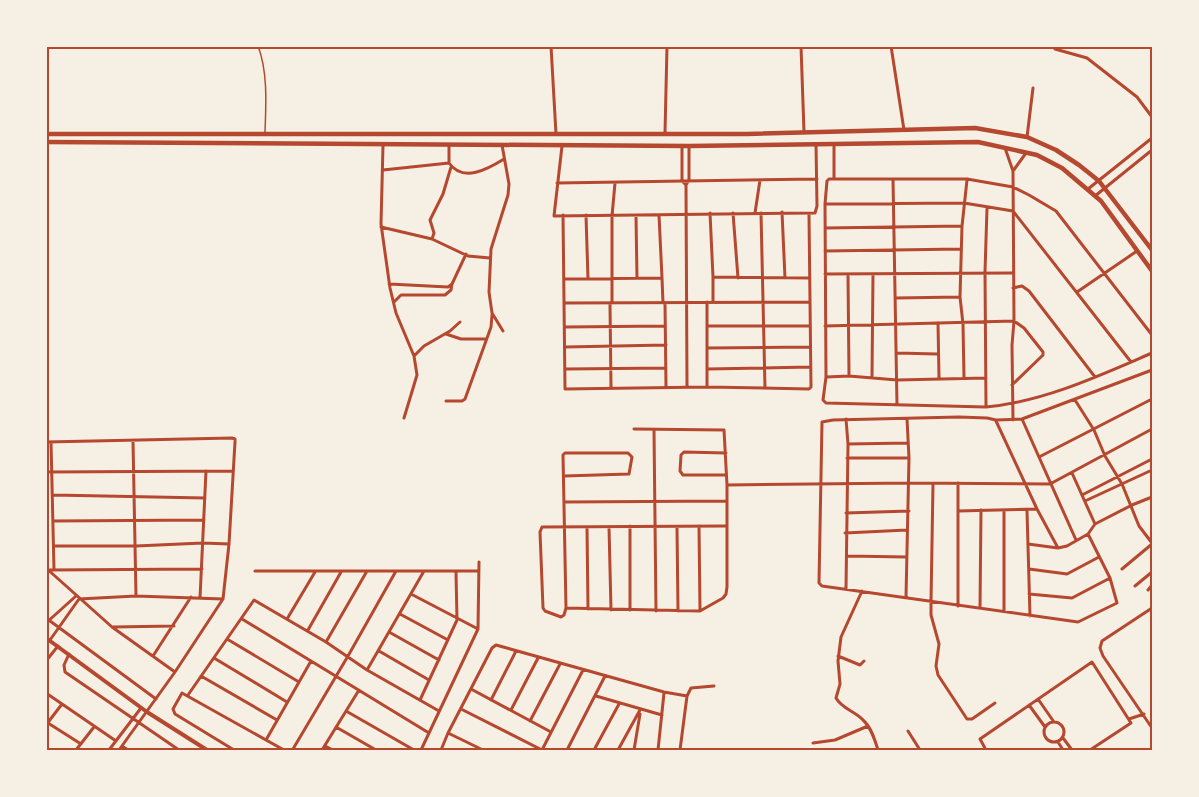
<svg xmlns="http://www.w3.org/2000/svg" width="1199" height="797" viewBox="0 0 1199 797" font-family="'Exo 2',sans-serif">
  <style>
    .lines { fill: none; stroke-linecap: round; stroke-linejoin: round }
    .service { stroke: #b5482f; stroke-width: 1.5 }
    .minor { stroke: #b5482f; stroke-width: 3 }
    .tertiary { stroke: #b5482f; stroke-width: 3 }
    .secondary { stroke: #b5482f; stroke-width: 4 }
    .trunk { stroke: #b5482f; stroke-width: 4.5 }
    .neatline { fill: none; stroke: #b5482f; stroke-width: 2 }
  </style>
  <rect width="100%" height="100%" fill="#f6efe4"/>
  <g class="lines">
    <path class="service" d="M258,46C268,72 266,105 265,132"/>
    <path class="minor" d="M551,46L556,134
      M801,46L804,132
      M891,46L904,130
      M1055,49L1087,58L1137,97L1152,117
      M1027,137L1033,88
      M383,145L381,224L390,288L396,313L414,356L417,375L404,418
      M449,145V163C463,183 488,169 504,159
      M502,145L509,184L508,195L491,249L489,292L492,313L503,331
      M834,145V179
      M562,146L554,216L815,213L817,206L816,144
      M682,147V181L686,185L689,180V146
      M1005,148L1013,171L1014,321L1012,345L1013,420
      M383,170L449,163
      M1013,171L1026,153
      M893,179L897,405
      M557,183L817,179
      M686,185L687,387
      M825,204L964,203L1013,211L1131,362
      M782,212L785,278
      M710,213L713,277
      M733,213L738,278
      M755,213L760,180
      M761,213L765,388
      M563,215L565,389L707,387L809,389L811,387L809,215
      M586,215L588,279
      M659,215L662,278
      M636,216L637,278
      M381,227L432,239L468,256L490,258
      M825,228L961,226
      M432,239L434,233L430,220L443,194L451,167
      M825,251L961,249
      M825,274L1012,273
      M848,275L849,376
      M564,279L662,278L663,303
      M389,284L448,287L452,284L466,254
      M1013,288L1022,286L1029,291L1095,377
      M1077,292L1137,251
      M896,298L960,297
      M394,302L401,295H445L451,290L452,284
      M707,302V387
      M713,302V277L810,278
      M565,303L810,302
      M612,303V216L615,183
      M665,303L666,387
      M610,304L611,388
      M938,323L939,378
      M707,326H810
      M825,326L1014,321L1024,328L1043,352V355L1012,385
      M565,327L665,326
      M446,334L461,339H485
      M1152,335L1056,211L1029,195L1013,187L967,179H829L827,181L825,204L826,377L823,400L826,403L986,407C1043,402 1101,375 1152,353
      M565,347L666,345
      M707,348L810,347
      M897,353L937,354
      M414,356L424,346L450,331L460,322
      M566,369L666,368
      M707,369L810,367
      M826,377L849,376L897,380L986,378
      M872,377L873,274
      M964,378L963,324L960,297L962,226L967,180
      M1075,400L1094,430L1105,456L1122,484L1139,526L1152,543
      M446,401H462L465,399L491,327L492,315
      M986,407L985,272L987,208
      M846,419L848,444L846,589
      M1022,419L1076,540
      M996,421L1037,509L1058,548
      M654,430L656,611
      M133,441L136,596
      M46,442L232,438L235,439V442L229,544L223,599L136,596L79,599L50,640
      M51,442L54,570
      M848,444L908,443
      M726,453L684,452L681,455L680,471L683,475H726
      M1039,457L1152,399
      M847,458H909
      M46,472L233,471
      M1072,473L1095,524
      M564,476L629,474L632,457L628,453H565L563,455L566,608L700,611L723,598L726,594L727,587V485L724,430L634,429
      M958,483V606
      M933,484L931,602V615L939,644L936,666L938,675L967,719H972L995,703
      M727,485L909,483L1050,484L1152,429
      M53,495L205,498
      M1082,495L1152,459
      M1085,501L1152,470
      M565,502L726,501
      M958,511L1037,509
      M1027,511L1030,616
      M846,513L909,511
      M53,521L204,520
      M699,526L700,611
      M587,527L588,609
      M609,527L611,610
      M677,527L678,611
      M845,533L907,530
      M1088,534L1110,578L1117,603L1078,622L822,586L819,583L822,422L833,420L959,417L987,418L996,420L1022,419L1152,370
      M1028,544L1058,548L1067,546L1088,534L1095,524L1132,505L1152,497
      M54,546H136L203,543L229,544
      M847,556L907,557
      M46,568L112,627L175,672
      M1029,569L1067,574L1099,557
      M1122,569L1152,544
      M49,570L202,569
      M255,571H479
      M1135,586L1152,572
      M1148,590L1152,585
      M862,591L841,637L838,661L840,684L836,698C842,709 855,711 863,720C871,727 875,740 878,750
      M411,594L478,629
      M1029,594L1072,598L1110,578
      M906,597L909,458L907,419
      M200,598L206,471
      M566,608L564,615L561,617L545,611L543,608L540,532L542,527L725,526
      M980,608L981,510
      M1152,608L1102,641L1100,648L1103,656L1152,728
      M630,610V526
      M1004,611V511
      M400,614L448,640
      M46,618L156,699
      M242,619L429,733
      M287,619L315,572
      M46,623L76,596
      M113,627L174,626
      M308,630L341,572
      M389,632L439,660
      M227,639L299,682
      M326,642L367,571
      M379,651L429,680
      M69,654L64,665L65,672L179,750
      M153,656L191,597
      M838,656L860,665L864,661
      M214,658L287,702
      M46,661L58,646
      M367,670L424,571
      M201,676L277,720
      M471,689L551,732
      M46,693L116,741
      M188,695L254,600L326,642L367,670L439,711
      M596,696L662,715
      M1038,699L1054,722
      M420,700L457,620L456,572
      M491,700L516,651
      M1029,705L1045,727
      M461,709L542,750
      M511,710L538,658
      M346,711L414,750
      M1129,719L1144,714
      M530,721L560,664
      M1044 732a10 10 0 1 1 20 0a10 10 0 1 1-20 0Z
      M48,723L81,744
      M46,725L62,704
      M336,727L376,750
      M908,731L920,750
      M448,733L483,750
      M1063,738L1072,750
      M266,740L311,661
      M1058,742L1063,750
      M813,743L835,740L868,726
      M122,746L128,750
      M325,746L333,750
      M46,748L50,750
      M293,749L348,656L396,571
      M76,750L94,727
      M109,750L141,708
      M119,750L175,672L223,599
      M234,750L175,714L173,709L182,693L284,750
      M322,750L359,690
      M421,750L478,629L479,562
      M441,750L448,733L492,648L496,645L664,692L687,696
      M542,750L583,670
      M567,750L605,676
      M594,750L619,704
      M618,750L640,710
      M634,750L640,714
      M658,750L664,693
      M680,750L687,696L691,688L714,686
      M986,750L980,739L1092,662L1131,723L1090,750
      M1107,750H1119"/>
    <path class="tertiary" d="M665,133L667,46
      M1088,189L1152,138
      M1095,196L1152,150"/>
    <path class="secondary" d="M46,638L147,712L207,750"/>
    <path class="trunk" d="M46,134H747L975,128L1027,137L1056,150L1079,165L1099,181L1152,250
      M46,142L689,146L978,142L1037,155L1062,168L1101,201L1152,271"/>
  </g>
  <rect width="1199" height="797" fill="none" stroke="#f6efe4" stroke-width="96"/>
  <rect x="48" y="48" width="1103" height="701" class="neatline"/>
</svg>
